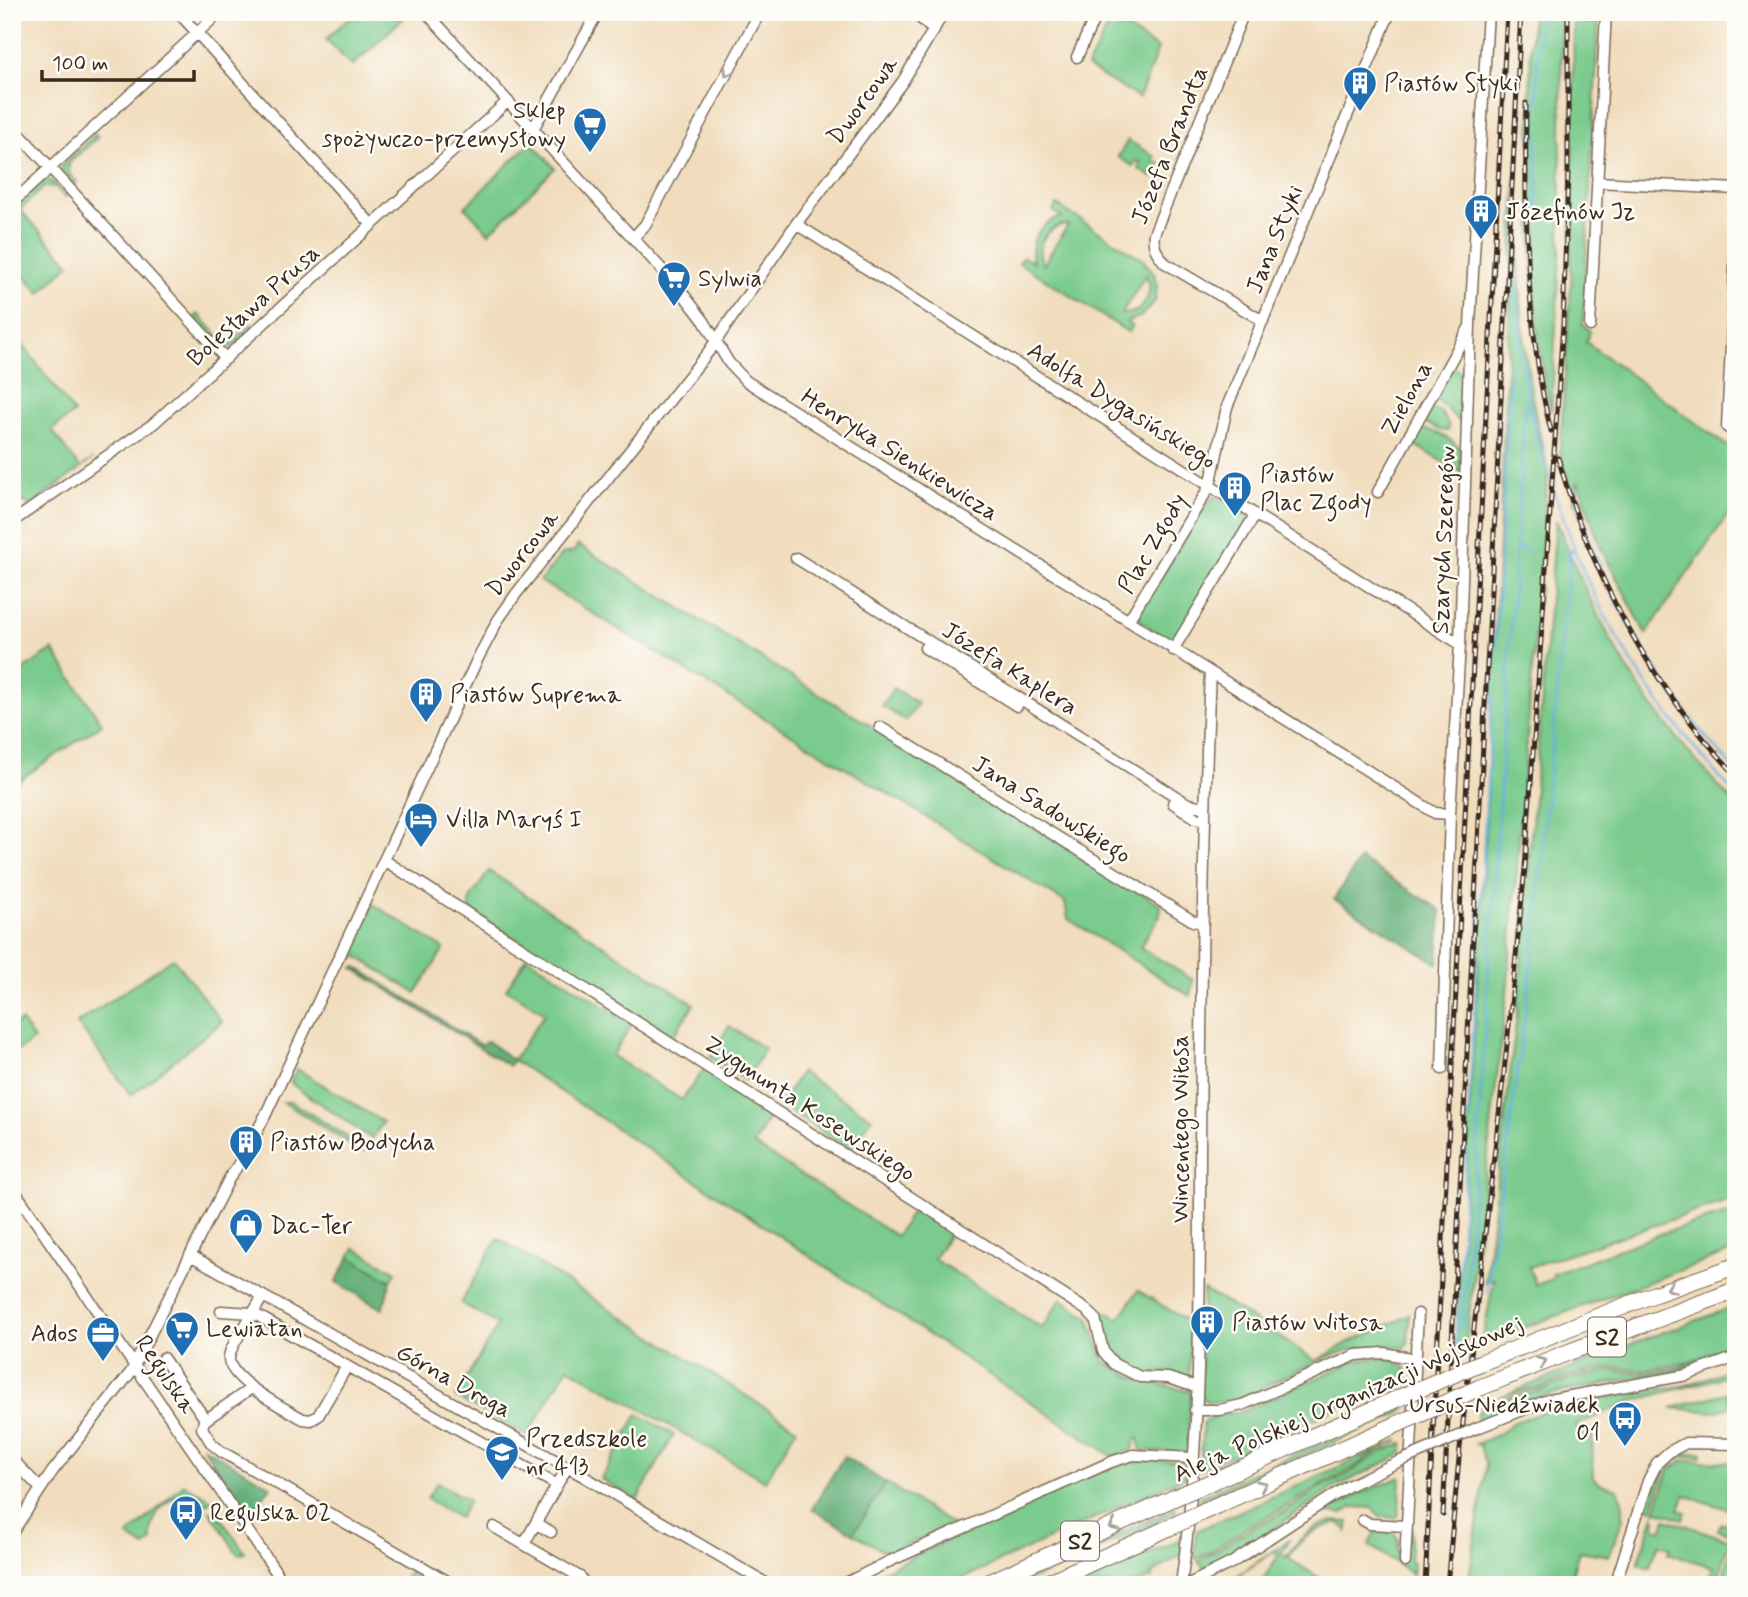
<svg xmlns="http://www.w3.org/2000/svg" width="1748" height="1597" viewBox="0 0 1748 1597" font-family="Mynerve,sans-serif">
  <style>
    .green { fill: #7acb8d; stroke: #5a7a56; stroke-width: 2; fill-rule: evenodd }
    .forest { fill: #63af78; stroke: #4f6c4b; stroke-width: 2 }
    .lines { fill: none; stroke-linecap: round; stroke-linejoin: round }
    .stream { stroke: #66afde; stroke-width: 2.5 }
    .minor-casing { stroke: #7b6956; stroke-width: 13 }
    .highway-casing { stroke: #7b6956; stroke-width: 18 }
    .minor { stroke: #fff; stroke-width: 10 }
    .highway { stroke: #fff; stroke-width: 16 }
    .rail-casing { stroke: #3b2a1e; stroke-width: 5 }
    .rail { stroke: #fdfcf7; stroke-width: 2.5; stroke-dasharray: 8; stroke-linecap: butt }
    .minor-bridge-casing { stroke: #7b6956; stroke-width: 13; stroke-linecap: butt }
    .highway-bridge-casing { stroke: #7b6956; stroke-width: 18; stroke-linecap: butt }
    .minor-bridge { stroke: #fff; stroke-width: 10 }
    .highway-bridge { stroke: #fff; stroke-width: 16 }
    .oneway { stroke: #a79f9a }
    .labels { text-anchor: middle; stroke-width: 5; stroke-linejoin: round; paint-order: stroke }
    .shield { fill: #fdfcf7; stroke: #75695f; stroke-width: 2 }
    .shield-label { font-size: 23px; font-weight: bold; fill: #3b2a1e }
    .poi-label { font-size: 24px; fill: #3b2a1e; stroke: #fdfcf7; text-anchor: start }
    .street-label { font-size: 24px; fill: #3b2a1e; stroke: #fdfcf7 }
  </style>
  <rect width="100%" height="100%" fill="#fdfcf7"/>
  <filter id="ink" filterUnits="userSpaceOnUse"><feTurbulence type="fractalNoise" baseFrequency=".0143" numOctaves="2"/><feDisplacementMap in="SourceGraphic" scale="14" xChannelSelector="R" yChannelSelector="G"/><feConvolveMatrix kernelMatrix="1 2 1 2 8 2 1 2 1" color-interpolation-filters="sRGB"/></filter>
  <filter id="wash" filterUnits="userSpaceOnUse"><feTurbulence type="fractalNoise" baseFrequency=".00686" numOctaves="4" result="noise"/><feDisplacementMap in="SourceGraphic" scale="28" xChannelSelector="R" yChannelSelector="G"/><feGaussianBlur stdDeviation="1.57" result="paint"/><feColorMatrix in="noise" values="0 0 0 0 0 0 0 0 0 0 0 0 0 0 0 0 0 1.4 0 .05"/><feComposite in="paint" operator="in"/></filter>
  <g filter="url(#wash)">
    <rect width="100%" height="100%" fill="#f1ddbd"/>
    <path class="green" d="M355,12L409,13L352,66L326,39Z
      M1532,12H1562L1560,255L1551,412C1533,338 1532,260 1531,184C1531,126 1529,69 1532,12Z
      M1574,12H1599L1583,324L1590,331L1586,342L1726,445L1736,448V503L1646,634L1601,548L1578,481L1575,504L1560,452L1571,284Z
      M1112,19L1158,49L1139,98L1087,67Z
      M95,134L98,137L69,163V174L77,182L73,185L61,172V166Z
      M1128,140L1155,157L1153,160L1160,164L1152,177L1139,169L1140,162L1137,161L1133,166L1118,157Z
      M531,142L555,168L489,233L465,207Z
      M1516,176C1518,274 1521,373 1548,468L1508,982L1465,1349L1455,1353L1482,904Z
      M44,180L52,181L67,196L65,197L56,187L45,186L20,210L70,264L40,293L12,262V209Z
      M1057,205L1142,259L1154,273L1157,286L1155,301L1140,317L1126,322L1132,327L1128,332L1019,263L1023,257L1033,262C1029,240 1040,222 1062,217L1053,211ZM1060,225H1068L1043,265C1035,247 1042,233 1060,225ZM1146,275C1155,294 1143,315 1121,314Z
      M198,314L222,340H234L251,324L253,326C247,332 240,342 233,346C219,354 202,327 194,318Z
      M21,342L74,413L52,430L80,468L93,459L30,506L24,501L18,504L20,513L12,518V348Z
      M1449,368L1458,369L1464,374L1462,420L1459,421L1435,398Z
      M1429,407L1441,412L1449,426L1448,431L1440,430L1423,422L1422,417Z
      M1421,429C1433,430 1459,440 1461,454C1462,459 1460,467 1460,472L1411,443Z
      M1216,496L1247,515L1249,519L1173,643L1140,621L1139,612L1208,502Z
      M1556,520C1580,581 1608,643 1646,697C1673,735 1704,771 1736,805V1198L1529,1267L1536,1285L1552,1279L1553,1274L1663,1233L1736,1211V1250L1482,1343L1494,1279L1485,1282L1517,1015Z
      M578,545L1161,905L1160,915L1140,947L1193,980L1190,996L1068,919L1065,902L540,581L562,554L573,552Z
      M53,650L102,724L12,785V677Z
      M893,688L918,703L906,721L882,706Z
      M489,871L694,1004L674,1035L667,1034L470,910V899Z
      M373,904L444,949L416,993L358,957L354,946Z
      M527,957L632,1024L612,1056L682,1100L704,1069L772,1112L754,1145L896,1236L916,1206L952,1229L934,1259L1042,1328L1061,1299L1089,1318L1104,1361L1132,1377L1191,1392L1187,1452L1143,1451L1140,1448L1139,1438L1135,1441L1133,1450L1112,1456L513,1060L545,1013L506,989Z
      M173,958L222,1022L131,1095L77,1023Z
      M21,1021L34,1040L17,1051L12,1044V1027Z
      M729,1026L765,1049L745,1080L710,1057Z
      M297,1069L383,1122L372,1139L293,1085L291,1081Z
      M801,1072L872,1118L851,1148L849,1149L780,1104Z
      M283,1102H291L366,1148L363,1152Z
      M498,1238L797,1428L765,1481L568,1367L527,1436L455,1397L498,1325L461,1303Z
      M355,1248L396,1272L391,1281L350,1257Z
      M1138,1290L1190,1323L1189,1381L1169,1372L1144,1375L1110,1356L1097,1317L1107,1312L1119,1319Z
      M1203,1290L1227,1303L1316,1361L1349,1342L1410,1315L1408,1343L1403,1348C1347,1336 1293,1376 1242,1397L1225,1401L1208,1402L1200,1396Z
      M1736,1306V1343L1685,1363L1641,1371L1612,1367L1565,1377L1538,1389L1511,1393L1478,1406L1634,1343Z
      M1736,1346V1349L1685,1369L1547,1395L1477,1422L1478,1411L1512,1396L1538,1392L1566,1380L1612,1370L1640,1374L1680,1367Z
      M1381,1358L1397,1360V1363L1406,1368L1407,1377L1200,1470L1203,1423L1206,1420L1213,1419L1214,1416L1243,1411L1357,1360Z
      M1736,1367V1374L1629,1402L1576,1425L1581,1436L1594,1430L1592,1439L1593,1478L1600,1484L1618,1489L1623,1505V1518L1609,1556L1579,1551L1569,1585H1468L1486,1465L1480,1445L1476,1444L1499,1434L1512,1423L1543,1412L1587,1401L1687,1385Z
      M1729,1392L1727,1399L1736,1400V1406L1713,1412L1672,1408Z
      M1401,1407H1405L1401,1413L1198,1502L1201,1496Z
      M638,1414L674,1435L637,1500L601,1479Z
      M1399,1440L1378,1450L1352,1469L1316,1487L1286,1507L1251,1525L1208,1553L1196,1559L1194,1556L1196,1532L1198,1530Z
      M1403,1443V1452L1398,1456L1332,1489L1248,1546L1207,1570L1198,1562L1252,1528L1286,1511L1319,1488L1350,1473L1380,1452Z
      M1683,1453H1702L1701,1457L1681,1456L1666,1468L1652,1509L1647,1507L1646,1505C1655,1482 1659,1464 1683,1453Z
      M1151,1460L1186,1462L1187,1476L948,1585H856L918,1554L1101,1470L1121,1463Z
      M1683,1460L1736,1463V1520L1731,1534L1718,1530L1721,1523L1726,1525L1731,1510L1684,1495L1679,1510L1686,1512L1683,1519L1655,1510L1669,1470Z
      M1401,1477L1399,1514L1396,1518L1381,1517L1372,1508L1352,1507L1343,1514L1325,1513L1363,1492Z
      M437,1482L469,1501L459,1518L427,1499Z
      M886,1483L953,1525L887,1553L853,1533Z
      M184,1484L212,1500L205,1505C180,1481 147,1509 152,1541L145,1547L128,1536Z
      M1176,1508L1175,1514L1020,1585H1006Z
      M210,1511L219,1515L245,1553L240,1554L235,1550Z
      M1654,1515L1656,1521L1655,1528L1662,1530L1666,1519L1730,1540L1715,1585H1703L1700,1582V1580L1708,1582L1713,1567L1668,1553L1670,1547L1659,1544L1649,1568L1638,1564Z
      M1333,1521L1349,1522L1347,1533V1529L1337,1522C1314,1531 1301,1536 1288,1558L1331,1585H1254L1256,1580L1261,1583L1279,1554L1275,1551L1233,1579L1290,1539L1281,1554L1286,1557C1296,1541 1314,1525 1333,1521Z
      M1412,1528L1410,1561L1413,1562L1411,1585H1407L1412,1576L1410,1572L1369,1545L1375,1531L1394,1533L1398,1538L1397,1559L1400,1561Z
      M1736,1535V1585H1720Z
      M1183,1538L1181,1555L1152,1574V1578C1129,1588 1103,1585 1078,1585Z
      M412,1567L442,1585H401Z"/>
    <path class="forest" d="M1360,859L1441,910L1438,964L1334,899Z
      M355,966L481,1045L487,1041L513,1060L509,1066L353,968Z
      M350,1257L391,1281C387,1291 387,1299 382,1309L336,1282Z
      M202,1446L271,1486L250,1516Z
      M844,1456L886,1483L853,1533L812,1509Z"/>
    <g class="lines">
      <path class="stream" d="M1539,12L1536,122L1538,212L1543,217
        M1515,261C1517,311 1520,360 1530,409C1541,456 1557,502 1574,547
        M1572,485C1597,583 1664,698 1736,770
        M1516,544L1520,549L1528,551
        M1567,554L1574,549C1610,640 1669,724 1736,795
        M1487,1293L1532,964L1570,552
        M1462,1330L1477,1152L1525,408H1530
        M1455,1353L1511,367"/>
    </g>
  </g>
  <g filter="url(#ink)">
    <g class="lines">
      <g class="minor-casing">
        <path id="minor" d="M178,12L372,225
          M426,12L677,286L704,321L729,363L746,381L1435,813L1450,814
          M914,12L934,31
          M1244,12L1154,234C1152,247 1157,253 1165,263L1263,321
          M1077,57L1097,12
          M12,126L226,359
          M533,129L598,12
          M1597,182L1736,189
          M12,203L220,12
          M796,224L1460,644
          M633,238L645,225L760,12
          M1736,246L1727,427L1736,433
          M1590,326L1606,12
          M1378,492L1469,328
          M12,522L153,424L508,101
          M796,558L1188,804L1204,807
          M1128,621L1210,486L1227,407L1390,12
          M925,648L1017,706
          M1173,650L1255,515
          M880,727L1193,921L1203,923
          M1173,803L1196,818L1204,820
          M384,860L1085,1309L1095,1318L1103,1351L1114,1364L1140,1377L1168,1378L1196,1387
          M1442,1069L1450,814L1460,644L1470,325L1488,12
          M12,1187L285,1585
          M190,1255L583,1476L769,1585
          M263,1296L253,1313L557,1485L567,1468
          M221,1311L253,1313C247,1324 230,1346 229,1357C227,1380 286,1409 303,1419L311,1420L318,1416L347,1366
          M163,1358L205,1419
          M250,1389L204,1421L202,1428L212,1444L222,1452L454,1585
          M1195,1410H1220L1242,1405L1356,1355L1384,1353L1415,1359
          M1477,1428L1548,1400L1687,1375L1736,1357
          M12,1459L41,1489
          M1363,1520L1370,1524L1406,1526
          M536,1524L551,1532
          M494,1527L580,1577L585,1585
          M12,1533L52,1472L131,1372L230,1177L246,1153L265,1116L477,660L498,620L516,594L709,351L796,224L903,81L944,12
          M524,1544L557,1485
          M1405,1562L1418,1314
          M842,1585L890,1561L1111,1462L1133,1455L1193,1458
          M1181,1585C1201,1443 1200,1298 1200,1155C1201,994 1203,833 1210,672
          M1187,1585L1233,1562L1348,1486L1398,1462
          M1615,1585L1648,1481L1657,1463L1669,1452L1686,1443L1736,1444"/>
      </g>
      <g class="highway-casing">
        <path id="highway" d="M1480,1363L1655,1294L1736,1266
          M1479,1388L1569,1352L1736,1290
          M1202,1486L1401,1397
          M1200,1513L1400,1423
          M984,1585L1176,1497
          M1042,1585L1175,1525"/>
      </g>
      <use href="#minor" class="minor"/>
      <use href="#highway" class="highway"/>
      <g class="rail-casing">
        <path id="rail" d="M1526,103C1525,209 1525,328 1551,431
          M1558,458C1592,576 1651,685 1736,775
          M1443,1515L1521,12
          M1425,1585L1507,12
          M1447,1585L1460,1448L1506,1054L1525,868L1563,325L1568,171V12"/>
      </g>
      <use href="#rail" class="rail"/>
      <g class="minor-bridge-casing">
        <path id="minor-bridge" d="M1398,1462L1477,1428"/>
      </g>
      <g class="highway-bridge-casing">
        <path id="highway-bridge" d="M1401,1397L1480,1363
          M1400,1423L1479,1388
          M1176,1497L1202,1486
          M1175,1525L1200,1513"/>
      </g>
      <use href="#minor-bridge" class="minor-bridge"/>
      <use href="#highway-bridge" class="highway-bridge"/>
    </g>
    <defs><path id="oneway-chevron" d="M-2-3.5L2.5 0L-2 3.5" fill="none" stroke-width="1.6" stroke-linecap="round" stroke-linejoin="round" transform="scale(1.75)"/></defs>
    <g class="oneway">
      <use href="#oneway-chevron" transform="translate(728 72) rotate(119)"/>
      <use href="#oneway-chevron" transform="translate(1671 1288) rotate(161)"/>
      <use href="#oneway-chevron" transform="translate(1542 1362) rotate(-22)"/>
      <use href="#oneway-chevron" transform="translate(1262 1485) rotate(-24)"/>
      <use href="#oneway-chevron" transform="translate(1114 1526) rotate(156)"/>
    </g>
  </g>
  <defs>
    <g id="building-pin" transform="scale(1.75)"><path d="M0 17L-7.5 6A9.5 9.5 0 1 1 7.5 6Z" fill="#1f6fb2" stroke="#fdfcf7"/><path d="M-4-6H4V6H1V3H-1V6H-4ZM-2.5-4.3h1.7v1.8h-1.7ZM.8-4.3h1.7v1.8H.8ZM-2.5-1h1.7V.8h-1.7ZM.8-1h1.7V.8H.8Z" fill="#fff"/></g>
    <g id="supermarket-pin" transform="scale(1.75)"><path d="M0 17L-7.5 6A9.5 9.5 0 1 1 7.5 6Z" fill="#1f6fb2" stroke="#fdfcf7"/><path d="M-6-5.5h2.5l.6 2H6L4.5 2H-2.5L-4.4-4H-6ZM-1.5 3.2a1.3 1.3 0 1 0 .1 0ZM3 3.2a1.3 1.3 0 1 0 .1 0Z" fill="#fff"/></g>
    <g id="hotel-pin" transform="scale(1.75)"><path d="M0 17L-7.5 6A9.5 9.5 0 1 1 7.5 6Z" fill="#1f6fb2" stroke="#fdfcf7"/><path d="M-6-4.5h1.5V1H6V5H4.5V3h-9V5H-6ZM-4 0a1.8 1.8 0 1 1 3.6 0ZM.5 0V-2.5h3Q6-2.5 6 0Z" fill="#fff"/></g>
    <g id="shop-pin" transform="scale(1.75)"><path d="M0 17L-7.5 6A9.5 9.5 0 1 1 7.5 6Z" fill="#1f6fb2" stroke="#fdfcf7"/><path d="M-5-2.5h2.3a2.7 3.5 0 0 1 5.4 0H5L5.5 6h-11ZM-1.5-2.5h3a1.5 2.3 0 0 0-3 0Z" fill="#fff"/></g>
    <g id="office-pin" transform="scale(1.75)"><path d="M0 17L-7.5 6A9.5 9.5 0 1 1 7.5 6Z" fill="#1f6fb2" stroke="#fdfcf7"/><path d="M-6-3h4V-5.5h4V-3h4V5H-6ZM-1-4.5V-3h2v-1.5ZM-6 0V1H6V0Z" fill="#fff"/></g>
    <g id="bus-pin" transform="scale(1.75)"><path d="M0 17L-7.5 6A9.5 9.5 0 1 1 7.5 6Z" fill="#1f6fb2" stroke="#fdfcf7"/><path d="M-5-6H5V4H4V6H2V4H-2V6H-4V4H-5ZM-3.5-4V0h7V-4ZM-3.5 1.2v1.5H-2V1.2ZM2 1.2v1.5H3.5V1.2Z" fill="#fff"/></g>
    <g id="school-pin" transform="scale(1.75)"><path d="M0 17L-7.5 6A9.5 9.5 0 1 1 7.5 6Z" fill="#1f6fb2" stroke="#fdfcf7"/><path d="M0-5L7-2L0 1L-7-2ZM-4 1L0 2.5L4 1V4Q0 6-4 4Z" fill="#fff"/></g>
  </defs>
  <g fill-rule="evenodd">
    <use href="#building-pin" x="1360" y="83"/>
    <use href="#supermarket-pin" x="590" y="124"/>
    <use href="#building-pin" x="1481" y="211"/>
    <use href="#supermarket-pin" x="674" y="278"/>
    <use href="#building-pin" x="1235" y="488"/>
    <use href="#building-pin" x="426" y="694"/>
    <use href="#hotel-pin" x="421" y="819"/>
    <use href="#building-pin" x="246" y="1142"/>
    <use href="#shop-pin" x="246" y="1225"/>
    <use href="#building-pin" x="1207" y="1322"/>
    <use href="#supermarket-pin" x="182" y="1328"/>
    <use href="#office-pin" x="103" y="1333"/>
    <use href="#bus-pin" x="1625" y="1418"/>
    <use href="#school-pin" x="502" y="1452"/>
    <use href="#bus-pin" x="186" y="1512"/>
  </g>
  <g class="labels">
    <g class="shield">
      <rect x="1588" y="1317.5" width="38" height="39" rx="5"/>
      <rect x="1061" y="1521.5" width="38" height="39" rx="5"/>
    </g>
    <g class="shield-label">
      <text x="1607" y="1345">S2</text>
      <text x="1080" y="1549">S2</text>
    </g>
    <g class="poi-label">
      <text x="1384" y="91">Piastów Styki</text>
      <text x="566" y="118" text-anchor="end">Sklep<tspan x="566" dy="28">spożywczo-przemysłowy</tspan></text>
      <text x="1506" y="219">Józefinów Jz</text>
      <text x="698" y="286">Sylwia</text>
      <text x="1260" y="482">Piastów<tspan x="1260" dy="28">Plac Zgody</tspan></text>
      <text x="450" y="702">Piastów Suprema</text>
      <text x="446" y="827">Villa Maryś I</text>
      <text x="270" y="1150">Piastów Bodycha</text>
      <text x="270" y="1233">Dac-Ter</text>
      <text x="1232" y="1330">Piastów Witosa</text>
      <text x="206" y="1336">Lewiatan</text>
      <text x="78" y="1341" text-anchor="end">Ados</text>
      <text x="1600" y="1412" text-anchor="end">Ursus-Niedźwiadek<tspan x="1600" dy="28">01</tspan></text>
      <text x="526" y="1446">Przedszkole<tspan x="526" dy="28">nr 413</tspan></text>
      <text x="210" y="1520">Regulska 02</text>
    </g>
    <g class="street-label">
      <text transform="translate(862 100) rotate(-54)" y="8">Dworcowa</text>
      <text transform="translate(1169 145) rotate(-68)" y="8">Józefa Brandta</text>
      <text transform="translate(1274 239) rotate(-68)" y="8">Jana Styki</text>
      <text transform="translate(253 305) rotate(-42)" y="8">Bolesława Prusa</text>
      <text transform="translate(1406 398) rotate(-61)" y="8">Zielona</text>
      <text transform="translate(1122 405) rotate(32)" y="8">Adolfa Dygasińskiego</text>
      <text transform="translate(900 454) rotate(32)" y="8">Henryka Sienkiewicza</text>
      <text transform="translate(1443 540) rotate(-88)" y="8">Szarych Szeregów</text>
      <text transform="translate(1152 543) rotate(-59)" y="8">Plac Zgody</text>
      <text transform="translate(522 553) rotate(-52)" y="8">Dworcowa</text>
      <text transform="translate(1010 668) rotate(32)" y="8">Józefa Kaplera</text>
      <text transform="translate(1052 809) rotate(32)" y="8">Jana Sadowskiego</text>
      <text transform="translate(810 1108) rotate(33)" y="8">Zygmunta Kosewskiego</text>
      <text transform="translate(1180 1129) rotate(-90)" y="8">Wincentego Witosa</text>
      <text transform="translate(166 1374) rotate(56)" y="8">Regulska</text>
      <text transform="translate(454 1380) rotate(29)" y="8">Górna Droga</text>
      <text transform="translate(1348 1398) rotate(-24)" y="8">Aleja Polskiej Organizacji Wojskowej</text>
    </g>
  </g>
  <rect width="1748" height="1597" fill="none" stroke="#fdfcf7" stroke-width="42"/>
  <path d="M42 70v10h152v-10" fill="none" stroke="#3b2a1e" stroke-width="3.5"/>
  <text x="52" y="70" font-size="21" fill="#3b2a1e" stroke="#fdfcf7" stroke-width="5" paint-order="stroke">100 m</text>
</svg>
